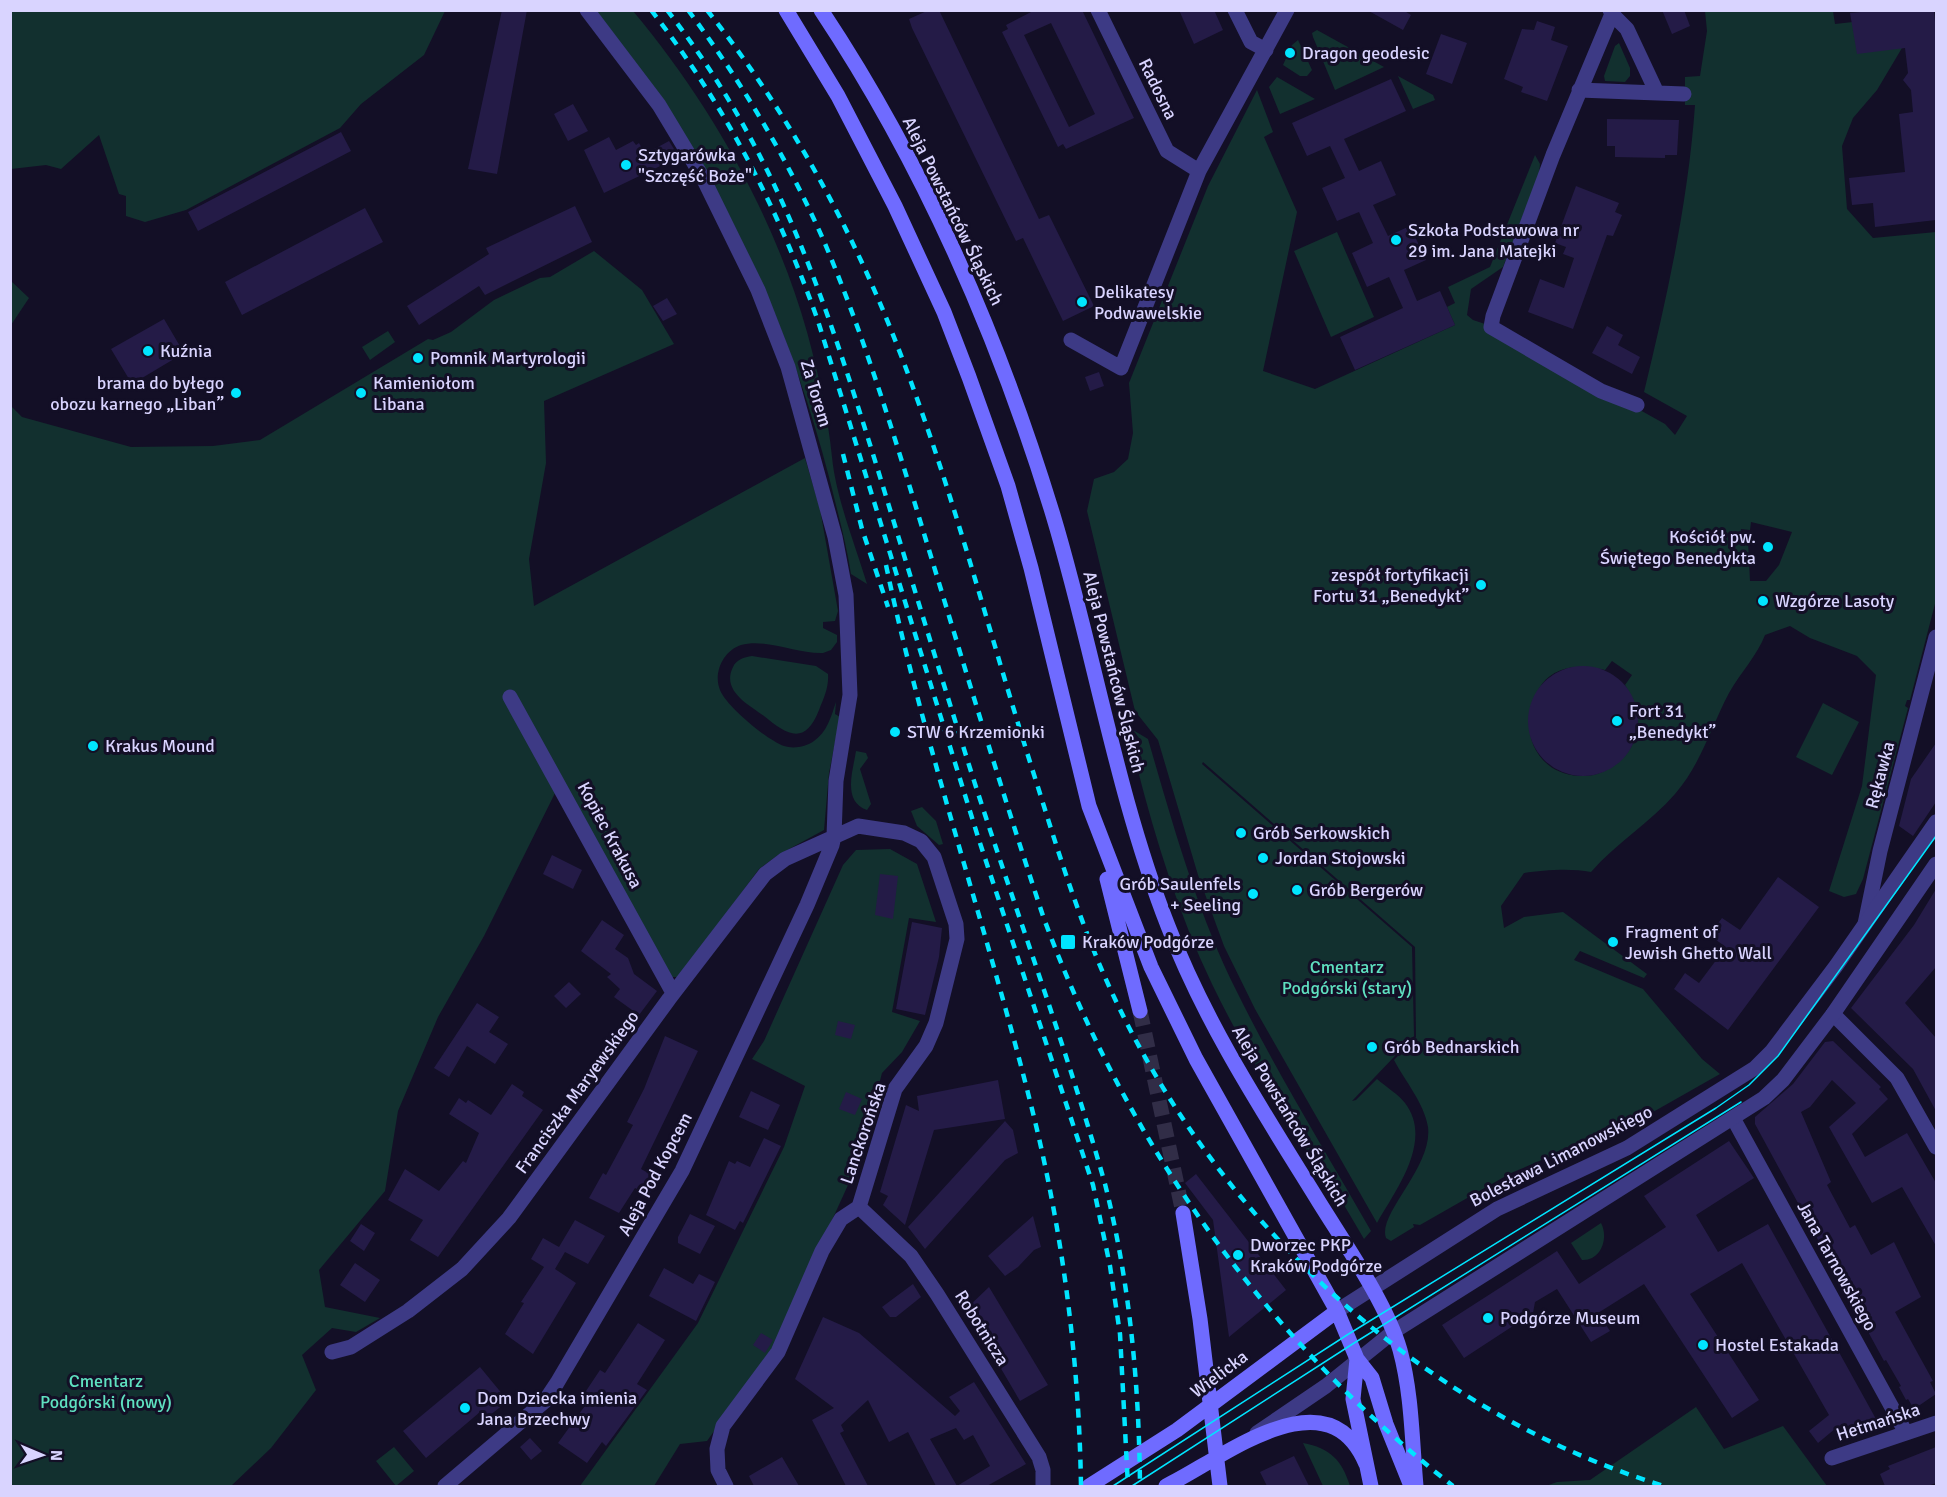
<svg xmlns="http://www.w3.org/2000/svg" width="1947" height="1497" viewBox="0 0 1947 1497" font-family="Signika,sans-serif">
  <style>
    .green { fill: #12302f; fill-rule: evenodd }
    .building { fill: #241b47; fill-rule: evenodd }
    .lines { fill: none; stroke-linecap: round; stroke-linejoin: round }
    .secondary-tunnel { stroke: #312d47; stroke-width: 15; stroke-dasharray: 15 8; stroke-linecap: butt }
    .minor { stroke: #3d3a85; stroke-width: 15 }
    .tertiary { stroke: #3d3a85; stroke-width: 15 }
    .secondary { stroke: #6f6bff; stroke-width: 15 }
    .tram { stroke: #00e5ff; stroke-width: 1.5 }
    .rail { stroke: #00e5ff; stroke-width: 4.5; stroke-dasharray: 9 8; stroke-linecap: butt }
    .poi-dot { fill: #00e5ff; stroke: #130f26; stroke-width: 2 }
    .labels { text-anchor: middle; stroke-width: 6; stroke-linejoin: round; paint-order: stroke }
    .poi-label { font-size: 18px; fill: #d9d4ff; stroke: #130f26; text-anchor: start }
    .street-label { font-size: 18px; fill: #d9d4ff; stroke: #130f26 }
    .park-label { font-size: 18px; fill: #5fe0c0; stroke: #130f26 }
  </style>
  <rect width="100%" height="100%" fill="#130f26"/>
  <path class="green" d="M10,11L11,10L445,11L424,55L361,104L340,128L186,210L145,222L126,216V196L119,194L99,135L61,169L46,165L11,169Z
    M596,11H633C710,103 774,215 807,332C818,372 828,416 832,457C836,498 855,544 867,584L851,574C846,542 837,510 829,477C785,306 706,149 596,11Z
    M1705,11H1833L1835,24L1853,22L1902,48L1877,90L1853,118L1842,146L1847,209L1873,238L1936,232V600L1910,700H1907L1905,706L1908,708L1863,879L1856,894L1844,897L1829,891L1862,786L1876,675L1857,656L1810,638L1790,626L1765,635C1757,656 1740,673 1729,693C1711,727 1701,764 1675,794C1650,823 1616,843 1591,872C1571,868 1544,870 1524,873L1501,906L1504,928L1524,917L1563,912L1647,974L1644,978L1580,951L1574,960L1643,989L1702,1059L1720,1074L1646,1116L1511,1173L1420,1225L1413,1224L1414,1227L1391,1241L1386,1238C1377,1214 1433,1167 1428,1127C1424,1103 1405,1081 1394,1060L1416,1037L1415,947L1203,762L1202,764L1412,947L1414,1036L1352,1101L1356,1100L1377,1079C1386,1087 1398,1094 1405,1103C1434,1141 1395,1191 1377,1223L1255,1009L1224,946L1198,875L1158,740L1135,711L1087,511L1094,479L1114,472L1128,459L1133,433L1129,383L1208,186L1257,90L1273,132L1264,137L1297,212L1263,371L1315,389L1455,325L1447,307L1455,303L1448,287L1490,267L1535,155L1540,164L1539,174L1503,267L1471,289L1467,315L1473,320L1488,325L1665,424L1675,435L1687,416L1644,392C1667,297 1688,203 1695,105H1685V77L1700,76L1707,31ZM1751,522L1792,532L1779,565L1766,581H1750L1748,541L1740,539L1741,529L1750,530ZM1612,661L1632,675L1625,685C1632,697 1639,709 1638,724C1637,753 1608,778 1579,776C1530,773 1516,720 1542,684C1557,664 1583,665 1605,670Z
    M1317,30L1384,67L1335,90L1313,37L1312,33Z
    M1298,40L1312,70L1307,76H1300L1283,65L1292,45Z
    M1619,43L1630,68V76L1625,82L1605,81L1604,76L1615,46Z
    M1398,76L1433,95L1435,100L1413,109Z
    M1277,77L1315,99L1280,114L1269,87Z
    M1337,232L1374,317L1331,337L1294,251Z
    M594,251L642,290L674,344L544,401L546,463L529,559L534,606L805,458L820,509L838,611L835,621L823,622V628L837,635V642L831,650L823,653C797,654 766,638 741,645C723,651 713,673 720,690C726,706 767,740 784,746C793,749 806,747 814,741C827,732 831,717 836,702L835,714L840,717L829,773L824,830L778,855L759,869L679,977H669L561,781L484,936L438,1017L398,1111L385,1191L319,1270L325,1307L380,1318L356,1332L332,1328L302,1355L316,1390L271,1448L231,1486H11L10,405L22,417L131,447L213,446L260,440L428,339L433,340L451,332L494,300L540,278L550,277Z
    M11,281L29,298L11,325Z
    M388,331L395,342L370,360L362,347Z
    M752,656L816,666L828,674C829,687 824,698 819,710C805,746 787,735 764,716C749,705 721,691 733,667C736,660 744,657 752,656Z
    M1823,703L1859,722L1832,775L1796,757Z
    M1133,730L1148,739C1173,825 1197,912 1237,992C1277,1073 1326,1152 1371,1231L1364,1239L1334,1188L1330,1190C1290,1121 1246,1055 1212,984C1179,915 1156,841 1137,767L1142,766L1137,751L1142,742Z
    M856,751L866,753L868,758L860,769L871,804L867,810C842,801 853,771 856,751Z
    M922,807L936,821L943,844L939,845L917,826L911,811Z
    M890,849L917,864L936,922L909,918L892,1012L920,1021L902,1052L882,1073L859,1161L774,1347L707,1441L680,1444L654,1486H580L698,1323L784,1147L805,1086L752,1059L764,1041L843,865L856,850Z
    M1601,1223C1609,1238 1601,1261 1582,1260L1571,1243Z
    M1696,1407L1724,1449L1783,1426L1827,1486H1546L1557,1482L1590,1480Z
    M1303,1443C1330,1448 1342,1460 1350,1486H1323Z
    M394,1447L414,1471L396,1486L376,1461Z"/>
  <path class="building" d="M502,10H527L497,174L468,169Z
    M929,10H939L1039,219L1049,215L1094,306L1063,321L1023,238L1016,241L912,28L909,19Z
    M1035,10H1082L1134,118L1066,149L1063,144L1058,147L1002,32L1008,29L1006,25ZM1051,23L1095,114L1069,127L1024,35Z
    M1179,10H1214L1223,30L1194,44Z
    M1367,10H1403L1411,15L1403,30Z
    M1662,10H1684L1690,26L1672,34Z
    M1881,10H1934L1936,33V220L1875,227L1873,203L1852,205L1849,178L1905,172L1899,114L1913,112L1911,90L1903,80L1908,73L1905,48L1857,54L1850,13Z
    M1537,21L1555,27L1551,40L1568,46L1547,101L1521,92L1523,87L1504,79L1522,29L1534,30Z
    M1441,34L1467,43L1452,84L1426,74Z
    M1391,79L1406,111L1344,139L1359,171L1381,161L1396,195L1373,205L1388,236L1410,226L1426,260L1404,270L1417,301L1440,291L1455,325L1355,370L1340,337L1403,308L1389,277L1367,287L1352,253L1373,243L1359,212L1337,221L1322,188L1345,178L1330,146L1307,156L1292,123Z
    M573,104L588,131L568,141L554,114Z
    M1607,119L1679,120L1677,155H1665V158L1615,157V146H1607Z
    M341,132L351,151L198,231L188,212Z
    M609,137L616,150L633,141L636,145L639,143L645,154L669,141L679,157L604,193L584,150Z
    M1576,186L1619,203L1615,212L1622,215L1613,236L1607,235L1573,329L1528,312L1540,279L1564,288L1574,258L1563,254L1566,247L1555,243Z
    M575,206L592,242L485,295L479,286L419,325L407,306L489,254L486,248Z
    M365,208L383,242L242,315L225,282Z
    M667,298L677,314L663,321L653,306Z
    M164,319L184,353L132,384L111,349Z
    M1607,326L1623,335L1618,345L1640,357L1632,374L1592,353Z
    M1099,372L1104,386L1090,391L1085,377Z
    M1528 721a55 55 0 1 1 110 0a55 55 0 1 1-110 0Z
    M1936,743V802L1913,836L1899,826L1911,779Z
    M552,855L582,870L573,889L543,874Z
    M880,874L898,876L893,919L875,915Z
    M1778,877L1819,907L1728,1030L1674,989L1685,973L1699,983L1726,947L1709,935L1722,918L1740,930Z
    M1936,889V967L1905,1003L1936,1038V1111L1913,1069L1851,1008L1914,925Z
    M602,920L624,935L615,949L628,958L634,974L657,991L639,1015L614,997L620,989L607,977L611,974L581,951Z
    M912,922L942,928L939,957L925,1015L896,1009Z
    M569,982L581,994L566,1008L554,996Z
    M477,1003L499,1017L489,1032L508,1044L495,1064L467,1046L449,1077L434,1068Z
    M838,1021L855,1025L851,1039L835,1035Z
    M665,1036L698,1051L641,1169L659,1179L648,1196L635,1188L619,1213L589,1198L603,1173L606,1175L633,1125L627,1122L644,1089Z
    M1833,1041L1881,1087L1879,1089L1888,1099L1852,1134L1865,1157L1907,1133L1936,1183V1246L1902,1187L1872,1203L1829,1127L1856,1103L1832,1080L1810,1107L1801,1112L1831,1182L1827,1185L1850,1228L1855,1225L1871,1255L1894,1242L1921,1297L1895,1312L1933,1381L1930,1382L1936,1394L1914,1409L1908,1399L1906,1400L1899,1387L1901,1386L1886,1360L1884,1361L1755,1124V1117L1793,1084L1825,1042Z
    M998,1080L1005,1119L934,1130L905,1225L883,1205L888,1196L880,1192L906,1105L919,1111L917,1096Z
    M512,1084L524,1092L522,1096L543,1110L438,1257L410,1240L423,1220L388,1200L405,1169L439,1191L463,1161L466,1163L479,1133L449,1114L459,1098L466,1103L468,1100L491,1115Z
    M751,1091L780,1105L768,1130L739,1117Z
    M846,1092L862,1099L855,1115L839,1109Z
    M1005,1121L1013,1130L1018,1153L1005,1160L925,1249L908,1227Z
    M764,1138L781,1146L743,1223L740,1221L735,1230L706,1215L729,1161L735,1164L737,1161L750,1167Z
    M1729,1141L1754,1178L1696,1215L1718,1252L1768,1224L1876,1419L1874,1426L1841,1435L1836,1428L1818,1443L1809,1431L1829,1415L1742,1263L1690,1294L1759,1400L1732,1418L1644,1284L1598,1313L1610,1331L1591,1342L1557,1289L1535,1302L1533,1313L1464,1358L1442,1325L1557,1251L1579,1284L1666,1227L1644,1196Z
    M1196,1174L1286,1290L1229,1337L1213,1220L1185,1183Z
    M690,1214L715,1226L700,1254L678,1243V1237Z
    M1033,1216L1041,1247L1034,1250L1018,1267L1005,1276L988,1256Z
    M575,1220L605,1236L588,1264L565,1252L555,1269L576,1283L533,1354L505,1334L524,1303L521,1302L544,1267L531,1259L543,1238L559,1247Z
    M361,1224L375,1233L364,1251L350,1241Z
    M355,1263L380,1280L365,1302L340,1285Z
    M664,1268L693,1284L699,1274L715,1282L696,1321L649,1296Z
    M913,1284L921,1297L896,1317H890L882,1307Z
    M989,1287L1048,1385L1020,1401L966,1309Z
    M823,1317L859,1333L955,1416L960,1411L949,1397L974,1382L1026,1464L987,1486H936L908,1432L889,1442L868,1400L841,1425L844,1431L840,1433L868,1486H846L812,1420L834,1408L795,1379ZM956,1428L964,1440L973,1435L990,1466L957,1486L930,1439Z
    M638,1323L665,1340L637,1384L647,1390L606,1446L602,1442L587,1463L558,1443L587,1403L582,1400L586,1395L584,1394L600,1370L605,1373Z
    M761,1333L773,1340L765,1353L753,1345Z
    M480,1367L508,1401L485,1419L480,1412L426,1458L403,1431Z
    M530,1438L542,1451L531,1460L520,1447Z
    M1936,1447V1483L1928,1486H1885L1880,1474L1890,1469L1888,1466Z
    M1294,1456L1309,1486H1267L1260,1472Z
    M782,1457L799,1486H754L749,1476Z"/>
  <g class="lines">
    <path class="secondary-tunnel" d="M1140,1011L1183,1213"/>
    <path class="minor" d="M1098,10L1167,151L1199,171
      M1235,10L1251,42L1266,50
      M1610,10L1612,14L1553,155L1493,316L1491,327L1601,391L1637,405
      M1612,14L1627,29L1657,93
      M1579,90L1684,94
      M1071,340L1121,368L1199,171L1287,10
      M510,697L673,993
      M1865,924L1880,851L1936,637
      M1833,1014L1897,1078L1936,1147
      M1733,1118L1906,1433
      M859,1207L911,1256L937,1294L1039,1457L1043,1470V1486
      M332,1352L351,1347L408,1311L462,1269L509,1218L669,999L765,874L785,859L858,826L904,833L921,841L934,857L956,924L957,939L936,1023L926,1046L895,1089L859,1207L841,1219L822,1251L778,1352L723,1426L717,1449L718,1470L726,1486
      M1832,1458L1936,1423
      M445,1486L545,1401L557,1383L682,1171L807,905L832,845L834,836L836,781L850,695L846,595L835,537L788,367L758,290L703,178L659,105L587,10"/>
    <path class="tertiary" d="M1337,1311L1497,1209L1627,1148L1755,1068L1772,1051L1836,966L1936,822
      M1257,1433L1326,1386L1393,1332L1764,1098L1783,1080L1833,1014L1936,864"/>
    <path class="secondary" d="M786,10L838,96L895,206L944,312L969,377L1008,486L1031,568L1089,806L1151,967L1196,1059L1337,1311L1357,1359L1372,1378L1386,1424L1411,1486
      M821,10C924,165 999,338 1053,515C1094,651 1116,793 1168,926C1206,1025 1264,1113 1319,1202C1345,1244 1387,1304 1400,1350C1412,1394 1412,1442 1416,1486
      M1107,879L1140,1011
      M1183,1213L1200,1319L1220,1486
      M1357,1359L1353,1399L1371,1486
      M1089,1486L1177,1430L1337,1311
      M1166,1486C1222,1459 1327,1371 1366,1464"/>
    <path class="tram" d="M1113,1486L1347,1335L1716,1108L1749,1085L1778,1056L1936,836
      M1132,1486L1351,1345L1741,1102"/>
    <path class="rail" d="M651,10C725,105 778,208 818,321L978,837L1093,1185L1110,1266L1120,1334L1128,1486
      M667,10C778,153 824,297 877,467C904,555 931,644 959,733C1005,883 1062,1032 1105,1184C1130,1284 1139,1384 1140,1486
      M688,10C741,81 787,158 823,239C866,340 897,445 929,550C966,672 1003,795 1043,916C1126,1142 1264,1338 1453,1486
      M707,10C787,111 851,226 897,345C953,488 990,638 1037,784C1057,848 1077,913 1104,975C1208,1212 1415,1410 1664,1486
      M843,454L862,529L888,607
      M886,565C924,746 985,922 1030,1101C1062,1227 1079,1357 1081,1486"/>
  </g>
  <g class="poi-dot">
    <circle cx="1290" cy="53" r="6"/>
    <circle cx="626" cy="165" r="6"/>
    <circle cx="1396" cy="240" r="6"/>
    <circle cx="1082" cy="302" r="6"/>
    <circle cx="148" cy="351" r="6"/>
    <circle cx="418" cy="358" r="6"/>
    <circle cx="236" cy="393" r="6"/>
    <circle cx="361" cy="393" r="6"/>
    <circle cx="1768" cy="547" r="6"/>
    <circle cx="1481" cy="585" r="6"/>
    <circle cx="1763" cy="601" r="6"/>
    <circle cx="1617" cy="721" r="6"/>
    <circle cx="895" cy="732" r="6"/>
    <circle cx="93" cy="746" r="6"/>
    <circle cx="1241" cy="833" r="6"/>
    <circle cx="1263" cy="858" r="6"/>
    <circle cx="1297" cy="890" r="6"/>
    <circle cx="1253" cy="894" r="6"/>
    <rect x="1060" y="934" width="16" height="16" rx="3"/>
    <circle cx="1613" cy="942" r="6"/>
    <circle cx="1372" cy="1047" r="6"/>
    <circle cx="1238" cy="1255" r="6"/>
    <circle cx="1488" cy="1318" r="6"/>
    <circle cx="1703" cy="1345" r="6"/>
    <circle cx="465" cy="1408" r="6"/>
  </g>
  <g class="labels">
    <g class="poi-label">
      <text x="1302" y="59">Dragon geodesic</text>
      <text x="638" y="161">Sztygarówka<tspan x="638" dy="21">"Szczęść Boże"</tspan></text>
      <text x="1408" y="236">Szkoła Podstawowa nr<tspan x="1408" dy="21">29 im. Jana Matejki</tspan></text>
      <text x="1094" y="298">Delikatesy<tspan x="1094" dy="21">Podwawelskie</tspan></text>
      <text x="160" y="357">Kuźnia</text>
      <text x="430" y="364">Pomnik Martyrologii</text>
      <text x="224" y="389" text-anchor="end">brama do byłego<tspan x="224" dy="21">obozu karnego „Liban”</tspan></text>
      <text x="373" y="389">Kamieniołom<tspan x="373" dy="21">Libana</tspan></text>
      <text x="1756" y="543" text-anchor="end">Kościół pw.<tspan x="1756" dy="21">Świętego Benedykta</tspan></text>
      <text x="1469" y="581" text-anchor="end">zespół fortyfikacji<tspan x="1469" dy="21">Fortu 31 „Benedykt”</tspan></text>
      <text x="1775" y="607">Wzgórze Lasoty</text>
      <text x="1629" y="717">Fort 31<tspan x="1629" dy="21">„Benedykt”</tspan></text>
      <text x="907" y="738">STW 6 Krzemionki</text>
      <text x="105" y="752">Krakus Mound</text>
      <text x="1253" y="839">Grób Serkowskich</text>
      <text x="1275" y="864">Jordan Stojowski</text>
      <text x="1241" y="890" text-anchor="end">Grób Saulenfels<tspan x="1241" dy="21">+ Seeling</tspan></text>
      <text x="1309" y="896">Grób Bergerów</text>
      <text x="1625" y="938">Fragment of<tspan x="1625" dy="21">Jewish Ghetto Wall</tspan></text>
      <text x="1082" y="948">Kraków Podgórze</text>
      <text x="1384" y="1053">Grób Bednarskich</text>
      <text x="1250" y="1251">Dworzec PKP<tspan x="1250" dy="21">Kraków Podgórze</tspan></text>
      <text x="1500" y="1324">Podgórze Museum</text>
      <text x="1715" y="1351">Hostel Estakada</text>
      <text x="477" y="1404">Dom Dziecka imienia<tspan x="477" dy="21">Jana Brzechwy</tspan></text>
    </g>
    <g class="street-label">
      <text transform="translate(1158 89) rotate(64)" y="6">Radosna</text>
      <text transform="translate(953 211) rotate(64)" y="6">Aleja Powstańców Śląskich</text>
      <text transform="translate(816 393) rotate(73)" y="6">Za Torem</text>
      <text transform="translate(1114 672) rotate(76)" y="6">Aleja Powstańców Śląskich</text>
      <text transform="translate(1880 775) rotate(-75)" y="6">Rękawka</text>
      <text transform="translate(610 835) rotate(62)" y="6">Kopiec Krakusa</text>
      <text transform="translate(577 1092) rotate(-54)" y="6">Franciszka Maryewskiego</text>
      <text transform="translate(1290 1116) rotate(59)" y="6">Aleja Powstańców Śląskich</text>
      <text transform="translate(863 1133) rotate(-71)" y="6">Lanckorońska</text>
      <text transform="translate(1561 1156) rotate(-27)" y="6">Bolesława Limanowskiego</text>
      <text transform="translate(655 1174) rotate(-62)" y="6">Aleja Pod Kopcem</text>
      <text transform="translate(1837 1266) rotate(61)" y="6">Jana Tarnowskiego</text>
      <text transform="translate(982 1328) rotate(58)" y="6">Robotnicza</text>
      <text transform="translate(1219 1374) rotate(-37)" y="6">Wielicka</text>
      <text transform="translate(1878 1422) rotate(-18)" y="6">Hetmańska</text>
    </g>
    <g class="park-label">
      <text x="1347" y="973">Cmentarz<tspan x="1347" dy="21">Podgórski (stary)</tspan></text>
      <text x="106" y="1387">Cmentarz<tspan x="106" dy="21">Podgórski (nowy)</tspan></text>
    </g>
  </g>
  <rect width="1947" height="1497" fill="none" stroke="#d9d4ff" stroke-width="24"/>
  <g transform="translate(42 1455) rotate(92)" stroke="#130f26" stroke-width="4.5" paint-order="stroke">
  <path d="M0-4.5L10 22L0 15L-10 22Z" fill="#d9d4ff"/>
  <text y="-9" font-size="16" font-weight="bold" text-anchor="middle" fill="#d9d4ff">N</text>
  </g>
</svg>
